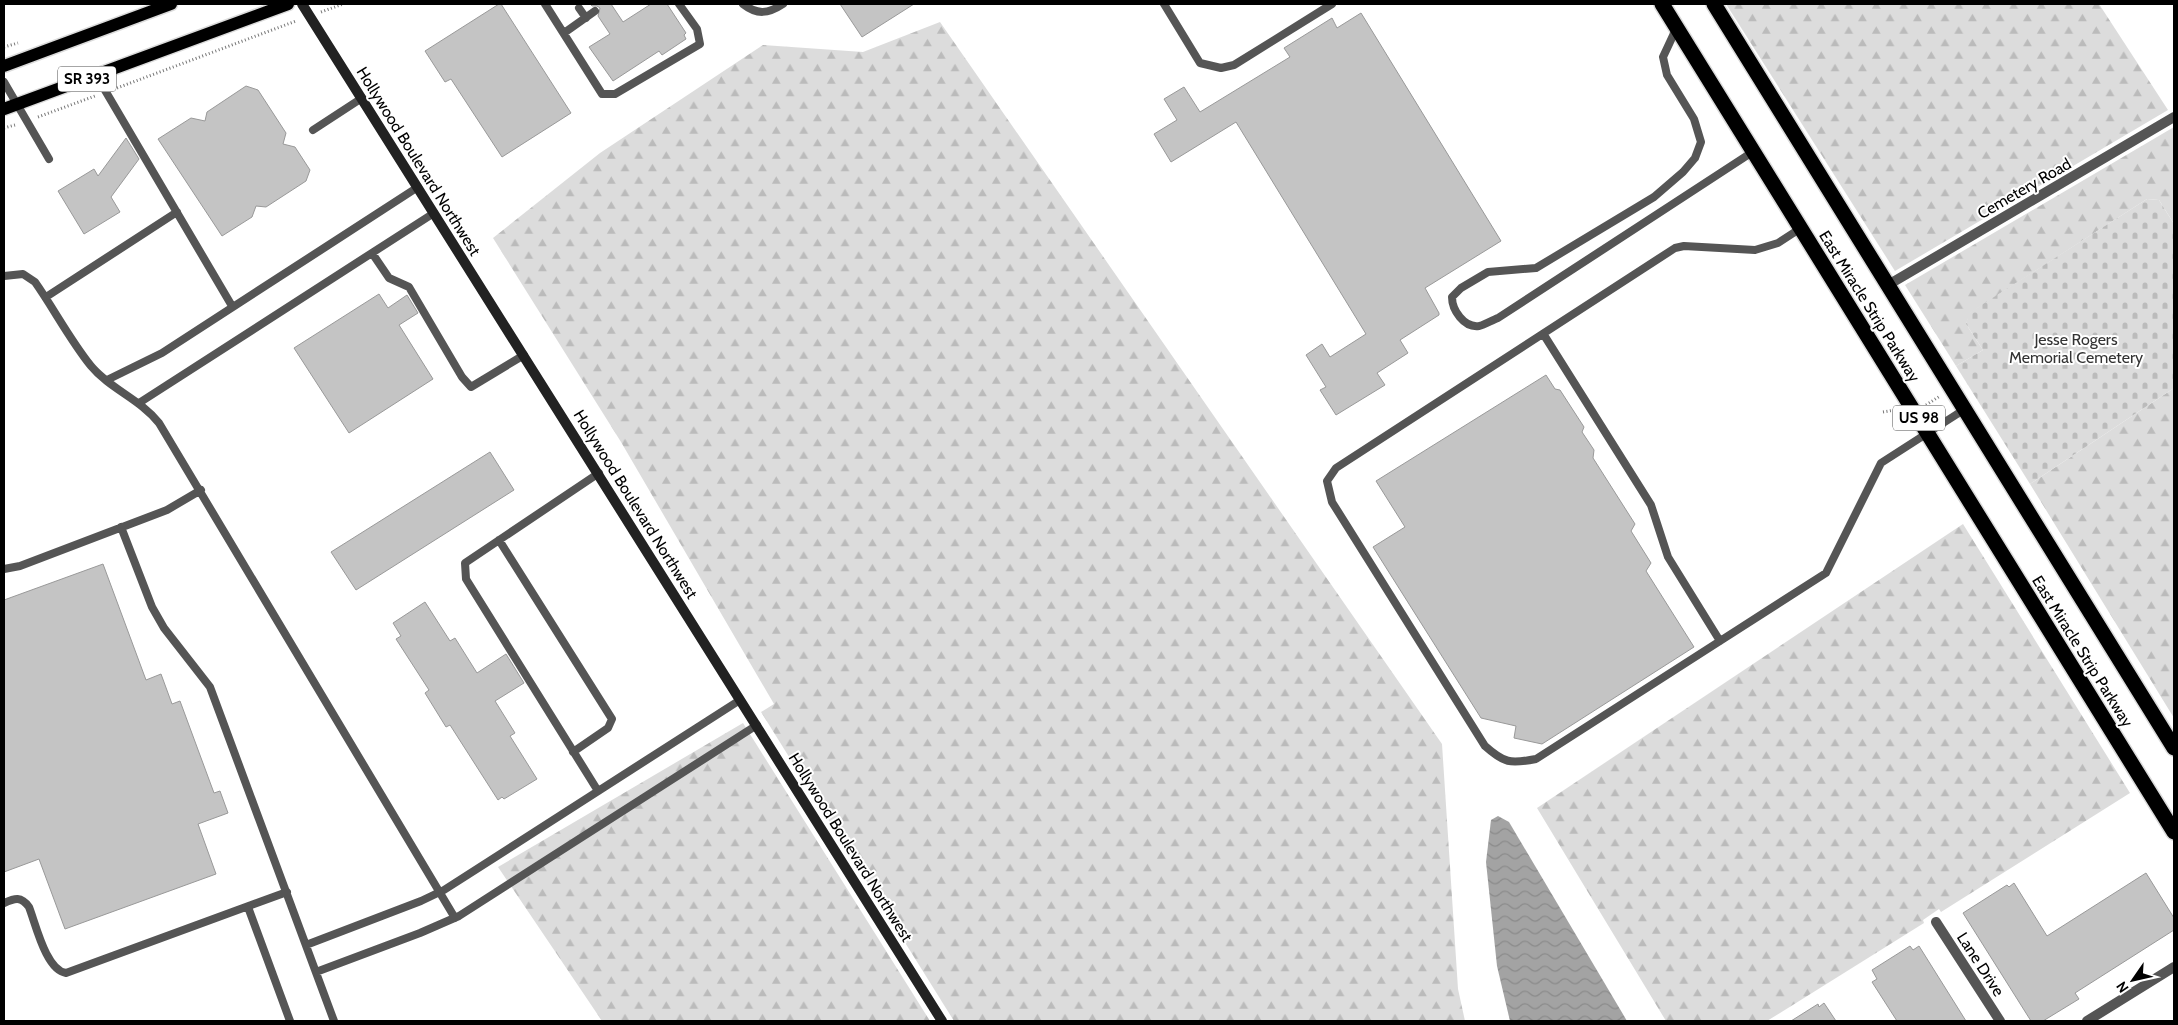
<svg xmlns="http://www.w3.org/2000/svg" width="2178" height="1025" viewBox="0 0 2178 1025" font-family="Cabin,sans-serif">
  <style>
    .forest { fill: url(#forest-firs) }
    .cemetery { fill: url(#cemetery-stones) }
    .water { fill: url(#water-waves) }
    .building { fill: #c4c4c4; stroke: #999 }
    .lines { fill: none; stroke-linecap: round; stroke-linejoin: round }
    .primary-casing { stroke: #dbdbdb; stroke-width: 15 }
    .highway-casing { stroke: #dbdbdb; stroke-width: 18 }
    .path { stroke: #777; stroke-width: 3; stroke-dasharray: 1 2.5; stroke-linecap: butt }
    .lane { stroke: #555; stroke-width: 8 }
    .street { stroke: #555; stroke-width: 10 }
    .secondary { stroke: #222; stroke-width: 10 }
    .primary { stroke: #000; stroke-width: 12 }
    .highway { stroke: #000; stroke-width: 15 }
    .labels { text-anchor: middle; stroke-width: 4; stroke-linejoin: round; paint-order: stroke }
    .shield { fill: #fff; stroke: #4c4c4c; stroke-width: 1 }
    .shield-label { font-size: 15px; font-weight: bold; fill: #000 }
    .street-label { font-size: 16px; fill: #000; stroke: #fff }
    .park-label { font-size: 16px; fill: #333; stroke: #fff }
  </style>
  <defs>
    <pattern id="forest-firs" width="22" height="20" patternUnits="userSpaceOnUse" patternTransform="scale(1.25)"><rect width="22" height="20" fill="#dcdcdc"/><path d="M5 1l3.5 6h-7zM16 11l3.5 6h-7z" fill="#bbb"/></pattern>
    <pattern id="cemetery-stones" width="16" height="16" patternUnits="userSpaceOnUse" patternTransform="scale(1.25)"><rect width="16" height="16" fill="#dcdcdc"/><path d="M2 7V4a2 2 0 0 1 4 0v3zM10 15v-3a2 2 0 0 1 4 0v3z" fill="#bbb"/></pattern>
    <pattern id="water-waves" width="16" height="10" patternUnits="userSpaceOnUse" patternTransform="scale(1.25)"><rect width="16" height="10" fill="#a3a3a3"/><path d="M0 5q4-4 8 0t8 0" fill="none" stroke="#8b8b8b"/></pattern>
  </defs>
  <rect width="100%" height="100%" fill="#fff"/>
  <path class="forest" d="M1726,4H2099L2168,110L1895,271Z
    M940,22L1442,744L1458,989L1465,1021H954L761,712L774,704L621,442L493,238L600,153L763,45L863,52Z
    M2174,127V224L2159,200L2147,199L1970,313L1966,324L1983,350L1956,366L1905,285Z
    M2174,388V718L2030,484Z
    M1963,524L2130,793L1941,912L1939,909L1923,920L1924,923L1767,1021H1666L1537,808Z
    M743,723L930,1021H602L498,867Z"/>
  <path class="cemetery" d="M2147,199L2159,200L2174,224V388L2030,484L1956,366L1983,350L1966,324L1969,313Z"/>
  <path class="water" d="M1498,816L1509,822L1627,1021H1510L1497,966L1486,862L1491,820Z"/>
  <path class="building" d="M499,4H501L571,113L502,157L451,79L445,82L425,51Z
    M590,4H611L623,22L651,4H667L686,33L684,35L686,39L662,55L659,51L613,81L589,47L610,34L598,16L600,8L597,6H592Z
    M840,4H914L862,37Z
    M1361,13L1501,241L1425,288L1439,313V315L1400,340L1408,353L1377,373L1385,385L1336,415L1320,390L1326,387L1306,355L1322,344L1330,357L1366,334L1236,122L1171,162L1154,134L1177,120L1164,99L1184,87L1200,112L1290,57L1284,48L1332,18L1337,28Z
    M246,86L258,90L286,133L283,144L295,147L310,170L306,181L266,207L256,206L252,217L222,236L158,139L191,118L205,121L207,112Z
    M126,138L139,159L111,197L120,212L84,234L58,191L94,169L98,176Z
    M379,294L388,308L407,295L418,313L399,325L433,379L349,433L294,348Z
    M1546,375L1555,389L1560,390L1584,427L1582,432L1594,450L1593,458L1635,524L1631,531L1651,563L1646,571L1694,647L1542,744L1514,738L1516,726L1481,718L1373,547L1405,527L1376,481Z
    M490,452L514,490L356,590L331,552Z
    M103,564L146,680L161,674L172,704L180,701L214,793L220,791L228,813L198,824L216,874L65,929L39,859L4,872V600Z
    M425,602L450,641L455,638L477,673L506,654L524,683L495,701L515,733L510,736L537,779L504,799L502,797L498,800L450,725L446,727L425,693L429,690L396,639L401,636L393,623Z
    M2146,873L2174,918V930L2075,993L2079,999L2043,1021H2031L1963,913L2007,885L2009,887L2014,883L2047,936Z
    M1910,946L1913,950L1919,946L1966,1021H1897L1872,982L1877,979L1872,970Z
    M1824,1003L1836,1021H1791L1818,1004L1819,1007Z"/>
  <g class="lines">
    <g class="primary-casing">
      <path id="primary" d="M4,66L171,4
        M4,109L288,4"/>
    </g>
    <g class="highway-casing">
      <path id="highway" d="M1662,4L2174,832
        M1714,4L2174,748"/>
    </g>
    <path class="path" d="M321,12L343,4
      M4,47L18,43
      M117,88L296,21
      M38,117L95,96
      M4,128L15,125
      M1926,405L1940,396
      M1883,412L1895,410"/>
    <path class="lane" d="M545,4L602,94H615L700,44L697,29L679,4
      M743,4C757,15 768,14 783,4
      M1164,4L1200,63L1221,68L1234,65L1332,4
      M579,8L586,18
      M1677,27L1663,57L1667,75L1694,119L1701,142L1695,158L1683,172L1654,197L1536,268L1488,272L1461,288L1452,297C1452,310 1464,328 1479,326C1485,325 1492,320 1498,318L1754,151
      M564,33L595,11
      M96,75L232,306
      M4,82L49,159
      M313,130L362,98
      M372,253L389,278L409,287L462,377L471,387L524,355
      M4,276L23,274L35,282C54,309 70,340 91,366C110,389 140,399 159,423L455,918
      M46,297L177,212
      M1544,335L1651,505L1668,557L1720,641L1826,573L1881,463L1965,409
      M107,380L162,353L418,187
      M139,403L434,213
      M121,527L152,607L164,628L210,687L334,1021
      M499,540L612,719L608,728L573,752
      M4,569L20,566L167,510L201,490
      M1720,641L1536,759C1510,764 1504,763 1485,746L1332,502L1327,481L1336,468L1675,248L1684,246L1755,250L1778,243L1801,228
      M598,791L466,579L465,563L599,473
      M4,903C15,898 21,896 29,907C36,925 46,970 66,973L287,892
      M248,907L290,1021
      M306,945L421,901L444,890L740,700
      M316,972L420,933L459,916L757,725"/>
    <path class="street" d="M1888,285L2174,117
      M1936,922L2000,1021
      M2087,1021L2174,967"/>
    <path class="secondary" d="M302,4L942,1021"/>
    <use href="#primary" class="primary"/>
    <use href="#highway" class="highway"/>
  </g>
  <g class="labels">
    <g class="shield">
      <rect x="58" y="66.5" width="58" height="25" rx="4"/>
      <rect x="1893" y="405.5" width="52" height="25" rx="4"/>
    </g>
    <g class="shield-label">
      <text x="87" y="84">SR 393</text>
      <text x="1919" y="423">US 98</text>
    </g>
    <g class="street-label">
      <text transform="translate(419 161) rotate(58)" y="6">Hollywood Boulevard Northwest</text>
      <text transform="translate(2024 188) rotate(-30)" y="6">Cemetery Road</text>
      <text transform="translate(1870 306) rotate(58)" y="6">East Miracle Strip Parkway</text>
      <text transform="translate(636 504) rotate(58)" y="6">Hollywood Boulevard Northwest</text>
      <text transform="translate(2083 651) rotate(58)" y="6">East Miracle Strip Parkway</text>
      <text transform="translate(851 847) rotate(58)" y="6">Hollywood Boulevard Northwest</text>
      <text transform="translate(1981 964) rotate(57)" y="6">Lane Drive</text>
    </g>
    <g class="park-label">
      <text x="2076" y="345">Jesse Rogers<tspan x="2076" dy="18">Memorial Cemetery</tspan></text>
    </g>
  </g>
  <rect width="2178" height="1025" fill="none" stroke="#000000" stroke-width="10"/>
  <g transform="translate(2133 980) rotate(236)" stroke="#ffffff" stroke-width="4" paint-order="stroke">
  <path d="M0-4L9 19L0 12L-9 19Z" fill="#000000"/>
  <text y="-8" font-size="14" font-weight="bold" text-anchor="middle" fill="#000000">N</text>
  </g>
</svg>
